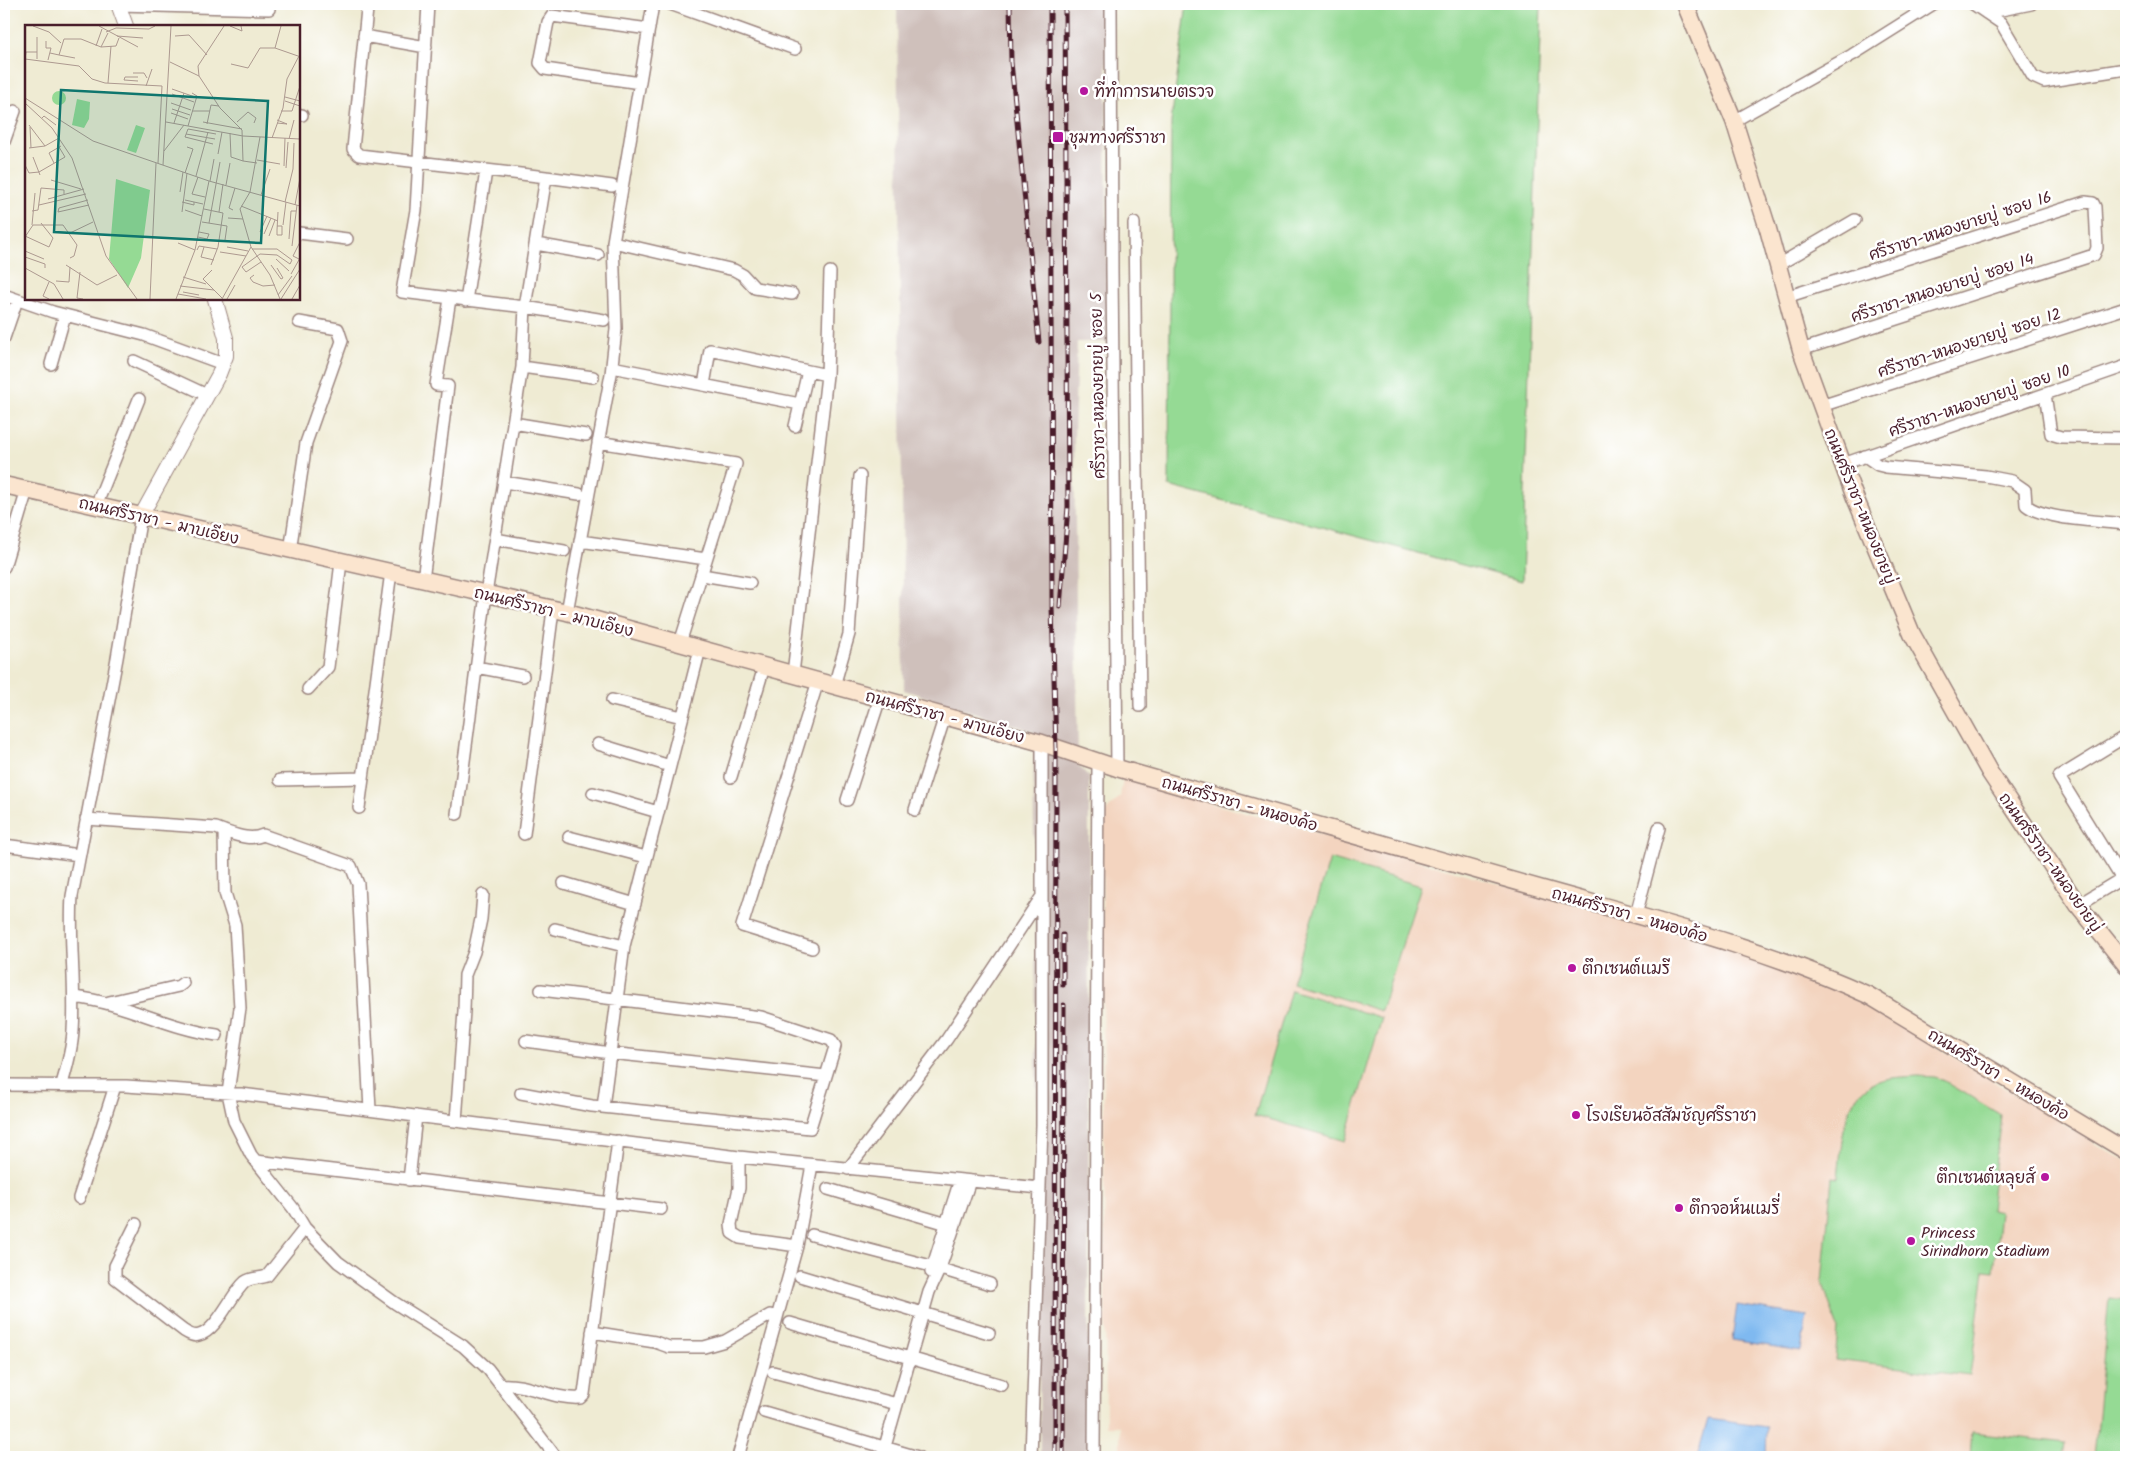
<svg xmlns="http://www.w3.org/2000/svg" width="2130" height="1461" viewBox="0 0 2130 1461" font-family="Kalam,'Playpen Sans Thai',sans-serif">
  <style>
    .built { fill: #f3d4bf }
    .industrial { fill: #cfc0bb }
    .green { fill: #95da94; stroke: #707c60 }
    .water { fill: #7fb9f0; stroke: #646c8e }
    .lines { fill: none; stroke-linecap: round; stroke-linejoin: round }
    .minor-casing { stroke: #9c857f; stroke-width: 14 }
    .tertiary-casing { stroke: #9c857f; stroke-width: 16 }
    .secondary-casing { stroke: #9c857f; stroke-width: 19 }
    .minor { stroke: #fff; stroke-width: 11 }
    .tertiary { stroke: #fff; stroke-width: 14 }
    .secondary { stroke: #fbe5cf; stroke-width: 16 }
    .rail-casing { stroke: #4a1f2b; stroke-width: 5 }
    .rail { stroke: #fff; stroke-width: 3; stroke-dasharray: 9; stroke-linecap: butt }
    .poi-dot { fill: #b5179e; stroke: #fff; stroke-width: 2 }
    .labels { text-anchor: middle; stroke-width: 5; stroke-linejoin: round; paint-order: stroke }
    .poi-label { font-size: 16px; fill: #4a1f2b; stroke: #fff; text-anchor: start }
    .street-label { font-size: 16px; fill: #4a1f2b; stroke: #fff }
    .inset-road { fill: none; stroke: #ad9990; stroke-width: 1 }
    .view { fill: #0f766e; fill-opacity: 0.15; stroke: #0f766e; stroke-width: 2.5 }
    .inset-edge { fill: none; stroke: #4a1f2b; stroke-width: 2.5 }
  </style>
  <rect width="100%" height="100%" fill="#fff"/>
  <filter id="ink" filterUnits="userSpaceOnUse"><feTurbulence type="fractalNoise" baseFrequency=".02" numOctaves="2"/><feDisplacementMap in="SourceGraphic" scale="10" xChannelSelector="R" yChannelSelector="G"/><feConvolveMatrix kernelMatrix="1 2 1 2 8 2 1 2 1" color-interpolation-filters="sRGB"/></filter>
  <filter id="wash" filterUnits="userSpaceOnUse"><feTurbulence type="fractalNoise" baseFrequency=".0096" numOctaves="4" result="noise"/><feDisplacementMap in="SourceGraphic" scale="20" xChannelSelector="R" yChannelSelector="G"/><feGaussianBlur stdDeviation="1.12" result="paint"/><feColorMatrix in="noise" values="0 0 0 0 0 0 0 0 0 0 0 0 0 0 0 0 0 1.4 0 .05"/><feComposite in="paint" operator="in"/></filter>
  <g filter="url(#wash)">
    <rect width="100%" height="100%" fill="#efebd3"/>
    <path class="built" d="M1123,779L1699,939L1845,991L2126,1162V1457H1120V1426H1106L1102,815L1120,797Z"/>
    <path class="industrial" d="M897,4H1106L1107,342H1077L1074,437L1078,765L1089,777L1088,1447L1079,1457H1040L1033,731L904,690Z"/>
    <path class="green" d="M1187,4H1541L1522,581L1169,486L1171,122Z
      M1330,859L1421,886L1381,1011L1292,983Z
      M1291,990L1382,1018L1345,1141L1255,1115Z
      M1918,1076L1935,1077L1946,1082L2001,1115L1990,1210L2000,1212L1994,1271L1984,1270L1970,1376L1835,1360L1838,1329L1822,1281L1832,1177L1838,1178C1842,1147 1841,1095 1876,1082C1888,1077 1904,1077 1918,1076Z
      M2109,1298L2126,1300V1457H2094Z
      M1972,1432L2066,1443L2064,1457H1970Z"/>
    <path class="water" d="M1737,1305L1807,1316L1801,1351L1732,1340Z
      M1708,1419L1767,1427L1766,1457H1697Z"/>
  </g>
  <g filter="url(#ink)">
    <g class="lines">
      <g class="minor-casing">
        <path id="minor" d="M428,4L416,210L402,292L525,307L604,320
          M670,4L795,49
          M1111,4L1112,271L1117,768
          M1973,4L2001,23L2033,77L2044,82L2126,69
          M118,5L269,9
          M367,9L353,149L359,155L546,177L612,186
          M1986,13L2031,4
          M364,36L426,47
          M640,83L545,69L540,63L548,22L552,16L649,29
          M299,115H302
          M1734,121L1852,55L1933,4
          M4,142L15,111
          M1134,223L1140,706
          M299,233L347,239
          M613,242L734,270L743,275L755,288L792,294
          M536,244L598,255
          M1778,265L1855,220
          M4,295L53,312L144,335L223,364
          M1786,297L2085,202L2093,203L2095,207L2097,248L2094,255L1801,350
          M466,301L486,171
          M4,338L17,300
          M134,361L207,395
          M51,364L65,315
          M522,367L593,377
          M612,367L800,404
          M704,385L710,350L827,375
          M2045,394L2051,434L2061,437L2126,438
          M1821,406L2126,308
          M513,423L586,435
          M795,426L808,371
          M598,442L736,464L680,643
          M1865,456L1878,465L1886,467L1986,476L2012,481L2025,490L2026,505C2043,520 2102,521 2126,524
          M1843,464L2126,366
          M504,482L579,494
          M96,506L139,399
          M495,539L564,551
          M580,541L706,559
          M290,551L306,443L342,341L338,329L299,322
          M4,567L27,490
          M702,575L750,583
          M423,580L448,386L436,385L450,299
          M567,612L611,374L616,329L613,242L653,4
          M476,667L523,676
          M793,674L827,375L830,272
          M834,686L849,634L860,476
          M308,689L328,667L341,562
          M612,700L682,717
          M598,744L670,766
          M731,777L764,667
          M280,780L363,778
          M593,793L658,812
          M847,800L880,698
          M359,808L391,572
          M915,810L945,716
          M457,814L486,594L522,367L525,307L546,177
          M86,819L216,828L224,831L225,893L235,925L240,1008L228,1093L234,1121L251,1155L293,1208L305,1228L338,1262L395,1303L463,1346L488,1369L556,1457
          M224,831C236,835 251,841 263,835L351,866L358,884L370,1110
          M524,834L553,610
          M569,837L646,857
          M4,845L79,855
          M2122,879L2059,777L2126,736
          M564,883L635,904
          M2078,905L2126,876
          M1636,915L1659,828
          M555,929L624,946
          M812,948L742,926L818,681
          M74,997C126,1003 166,1028 217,1035
          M109,1002L179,986L183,983
          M526,1041L610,1053L826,1076
          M62,1084C67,1067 72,1049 73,1031C76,986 69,941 72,896L117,658L141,516
          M4,1085L126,1086L241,1094L739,1157L1040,1188
          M521,1093L592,1106L810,1128L834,1050L835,1046L831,1040L761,1017L541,990
          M603,1107L624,946L700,649
          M456,1121L464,1011L465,975L474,952L481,919L483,895
          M739,1157V1188L731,1224L732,1233L740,1238L797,1246
          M256,1161L661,1209
          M848,1169L947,1039L1042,896
          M409,1180L416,1116
          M828,1189L954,1226
          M79,1198L115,1086
          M136,1224L115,1266V1278L184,1331C189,1334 194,1337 199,1335C217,1331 231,1294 245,1282C252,1277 259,1279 267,1276L305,1228
          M812,1235L931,1266L990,1284
          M931,1272L960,1180
          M800,1276L989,1333
          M790,1323L1002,1385
          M592,1332L655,1342L669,1347H704L725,1341L770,1315L777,1317
          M773,1372L897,1404
          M500,1385C527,1382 552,1400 580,1398L584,1394L618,1141
          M764,1412L918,1457
          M738,1457L797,1246L812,1165
          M882,1457L929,1292L940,1268L970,1181
          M1031,1457L1042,1125V743
          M1094,1457L1098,762"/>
      </g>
      <g class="tertiary-casing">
        <path id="tertiary" d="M118,4L126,26
          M141,516L219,374L226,356V338L215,299"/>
      </g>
      <g class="secondary-casing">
        <path id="secondary" d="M1685,4L1734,121L1768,229L1801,350L1854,495L1912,634L1990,773L2078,905L2126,965
          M4,485L567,612L1042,743L1117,768C1263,810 1408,852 1553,892C1660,922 1767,949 1868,995L2126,1151"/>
      </g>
      <use href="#minor" class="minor"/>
      <use href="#tertiary" class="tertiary"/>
      <use href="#secondary" class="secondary"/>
      <g class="rail-casing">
        <path id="rail" d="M1010,4L1011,62L1039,342
          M1050,4L1052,606L1056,749L1055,1457
          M1060,607L1068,507L1065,4
          M1063,935V985
          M1063,1457L1064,1005"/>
      </g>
      <use href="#rail" class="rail"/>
    </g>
  </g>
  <g class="poi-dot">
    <circle cx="1084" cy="91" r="5"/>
    <rect x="1052" y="131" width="12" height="12" rx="2.5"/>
    <circle cx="1572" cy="968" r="5"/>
    <circle cx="1576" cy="1115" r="5"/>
    <circle cx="2045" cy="1177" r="5"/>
    <circle cx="1679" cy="1208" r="5"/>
    <circle cx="1911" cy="1241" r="5"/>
  </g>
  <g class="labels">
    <g class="poi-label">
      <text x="1094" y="97">ที่ทำการนายตรวจ</text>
      <text x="1069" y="143">ชุมทางศรีราชา</text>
      <text x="1582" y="974">ตึกเซนต์แมรี</text>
      <text x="1586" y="1121">โรงเรียนอัสสัมชัญศรีราชา</text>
      <text x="2035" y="1183" text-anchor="end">ตึกเซนต์หลุยส์</text>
      <text x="1689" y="1214">ตึกจอห์นแมรี่</text>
      <text x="1921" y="1238">Princess<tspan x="1921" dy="18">Sirindhorn Stadium</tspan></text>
    </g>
    <g class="street-label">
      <text transform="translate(1960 225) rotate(-18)" y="6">ศรีราชา-หนองยายบู่ ซอย 16</text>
      <text transform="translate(1942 287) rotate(-18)" y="6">ศรีราชา-หนองยายบู่ ซอย 14</text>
      <text transform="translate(1969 342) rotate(-18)" y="6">ศรีราชา-หนองยายบู่ ซอย 12</text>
      <text transform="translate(1097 386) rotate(-91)" y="6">ศรีราชา-หนองยายบู่ ซอย 5</text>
      <text transform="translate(1979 400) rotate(-19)" y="6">ศรีราชา-หนองยายบู่ ซอย 10</text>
      <text transform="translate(1861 506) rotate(68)" y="6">ถนนศรีราชา-หนองยายบู่</text>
      <text transform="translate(159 520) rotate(13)" y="6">ถนนศรีราชา - มาบเอียง</text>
      <text transform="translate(554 611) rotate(14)" y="6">ถนนศรีราชา - มาบเอียง</text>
      <text transform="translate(945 716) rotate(15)" y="6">ถนนศรีราชา - มาบเอียง</text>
      <text transform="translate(1240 803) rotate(16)" y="6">ถนนศรีราชา - หนองค้อ</text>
      <text transform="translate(2051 862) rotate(55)" y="6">ถนนศรีราชา-หนองยายบู่</text>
      <text transform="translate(1630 914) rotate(16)" y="6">ถนนศรีราชา - หนองค้อ</text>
      <text transform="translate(1999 1074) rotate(31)" y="6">ถนนศรีราชา - หนองค้อ</text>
    </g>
  </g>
  <g transform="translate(25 25)">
    <rect width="275" height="275" fill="#efebd3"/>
    <path d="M27 73a7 7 0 1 1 14 0a7 7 0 1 1-14 0ZM52,74L65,77L64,94L59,103L47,100ZM111,100L120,103L111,128L102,125ZM91,154L125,165L116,233L103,263L84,234Z" fill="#95da94"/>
    <path class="inset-road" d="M8,1L24,7L36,18M74,1L113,22M199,1L173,41L174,51L195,83L217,105L218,136L232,138M205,1L217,6L216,1M81,7L91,3L124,4L130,1M92,11L118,13M150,11L164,10L182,30M12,12V34M21,16V23H26L23,35M71,21L77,4M76,22L83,8M250,23L273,31M25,28L34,30L39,14H56L76,22L91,21L94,13M34,30L50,33M0,34L54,41L67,54L80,58L137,61L133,138M0,34L1,27H12M145,37L174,51M206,39L223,43L235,23H250L256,1M108,48H119L122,53M113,56L99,55L100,52H113M83,58L86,21M121,61L127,44M147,64L170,72M147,69L169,77M260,72L275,76M0,73L68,116L184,156L275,181M260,76L275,81M0,78L27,103L47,133L81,231L112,274M146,78L166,85M147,84L165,90M167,86H185M256,86H267L275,61M146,88L163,94M17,93L19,91L31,100M141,97L218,111L275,114M178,97L217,104M212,97L223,87L231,93L229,98M149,98L159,68M252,98L262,99L252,95M182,99L186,80L194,81M4,100L20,121M163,101L172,71L167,68M5,102L6,123M205,108L206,132L218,136M161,109L190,114M235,112L225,167L215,184L226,222L245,250L255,274M247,113L258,83L262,54L275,29M264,114L269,95M188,119L160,112L163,104L191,109M4,123L20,121L34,113M139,126L159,100M193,129L197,107M8,132L15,150M232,135L255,139M29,138L24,128L36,121M0,140L4,148L14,147L40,132L34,122M138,140L146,1M259,141L260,113M261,143L263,117M160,148L168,124L162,122M171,151L183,107M173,152L167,169L180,172M26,155L56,164M185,156L189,134M201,160L205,138M155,167L158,147M236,170L245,144M23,174L59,164M63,175L34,183L33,187L64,180M160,175L178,179M157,177L169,180V177M260,177L268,144L269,118M14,180L61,169M270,180L275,153M216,181L253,196M179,184L198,188L193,222L186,240M160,185L177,191M208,185L204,183L210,163M7,186L13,185L16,163L39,165V169M157,187L162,148M194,187L198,159M203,193L218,194M177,197L202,201L200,215M184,198L195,137M7,200L10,168M258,200L261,177M252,201H257V210H252V205L253,187M235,207L242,191M45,208L68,197M239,209L246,193M0,211L24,222L28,213L16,198M244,211L250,195M0,212L8,200H38L52,220L49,231L45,233M173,212L182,214L184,209L174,207M264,214L266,186H271M153,218L170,225M267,221L272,180M179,222L176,232L189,235M202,222L223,226M227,224H252L267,235L265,239L252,230L235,229L217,242L221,247L236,237M172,225L174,221L192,224M0,226L19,234M195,227L221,231M0,232L20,239V243M251,234L264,246M274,234L268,231L275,217M41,240L72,260L92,250M246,240L256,254L258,253L252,243M0,243L29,259L38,274M187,245L178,254L197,273M55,247L52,273L58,274M266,249L275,233M229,250L225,253L228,257L238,261L250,260M158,252L181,259M31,256L44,257L45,242M24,257L18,271L24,274M155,261L189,265M158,267L174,270M153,269L181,274M253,270L267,251M125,274L131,138M151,274L170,225L184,156M197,274L226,222M202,274L210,260M256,274L275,244M267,274L275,260"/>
    <path class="view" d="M36,65L243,76L236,218L29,207Z"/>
    <rect width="275" height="275" class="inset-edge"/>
  </g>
  <rect width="2130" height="1461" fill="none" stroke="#fff" stroke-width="20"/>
</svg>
